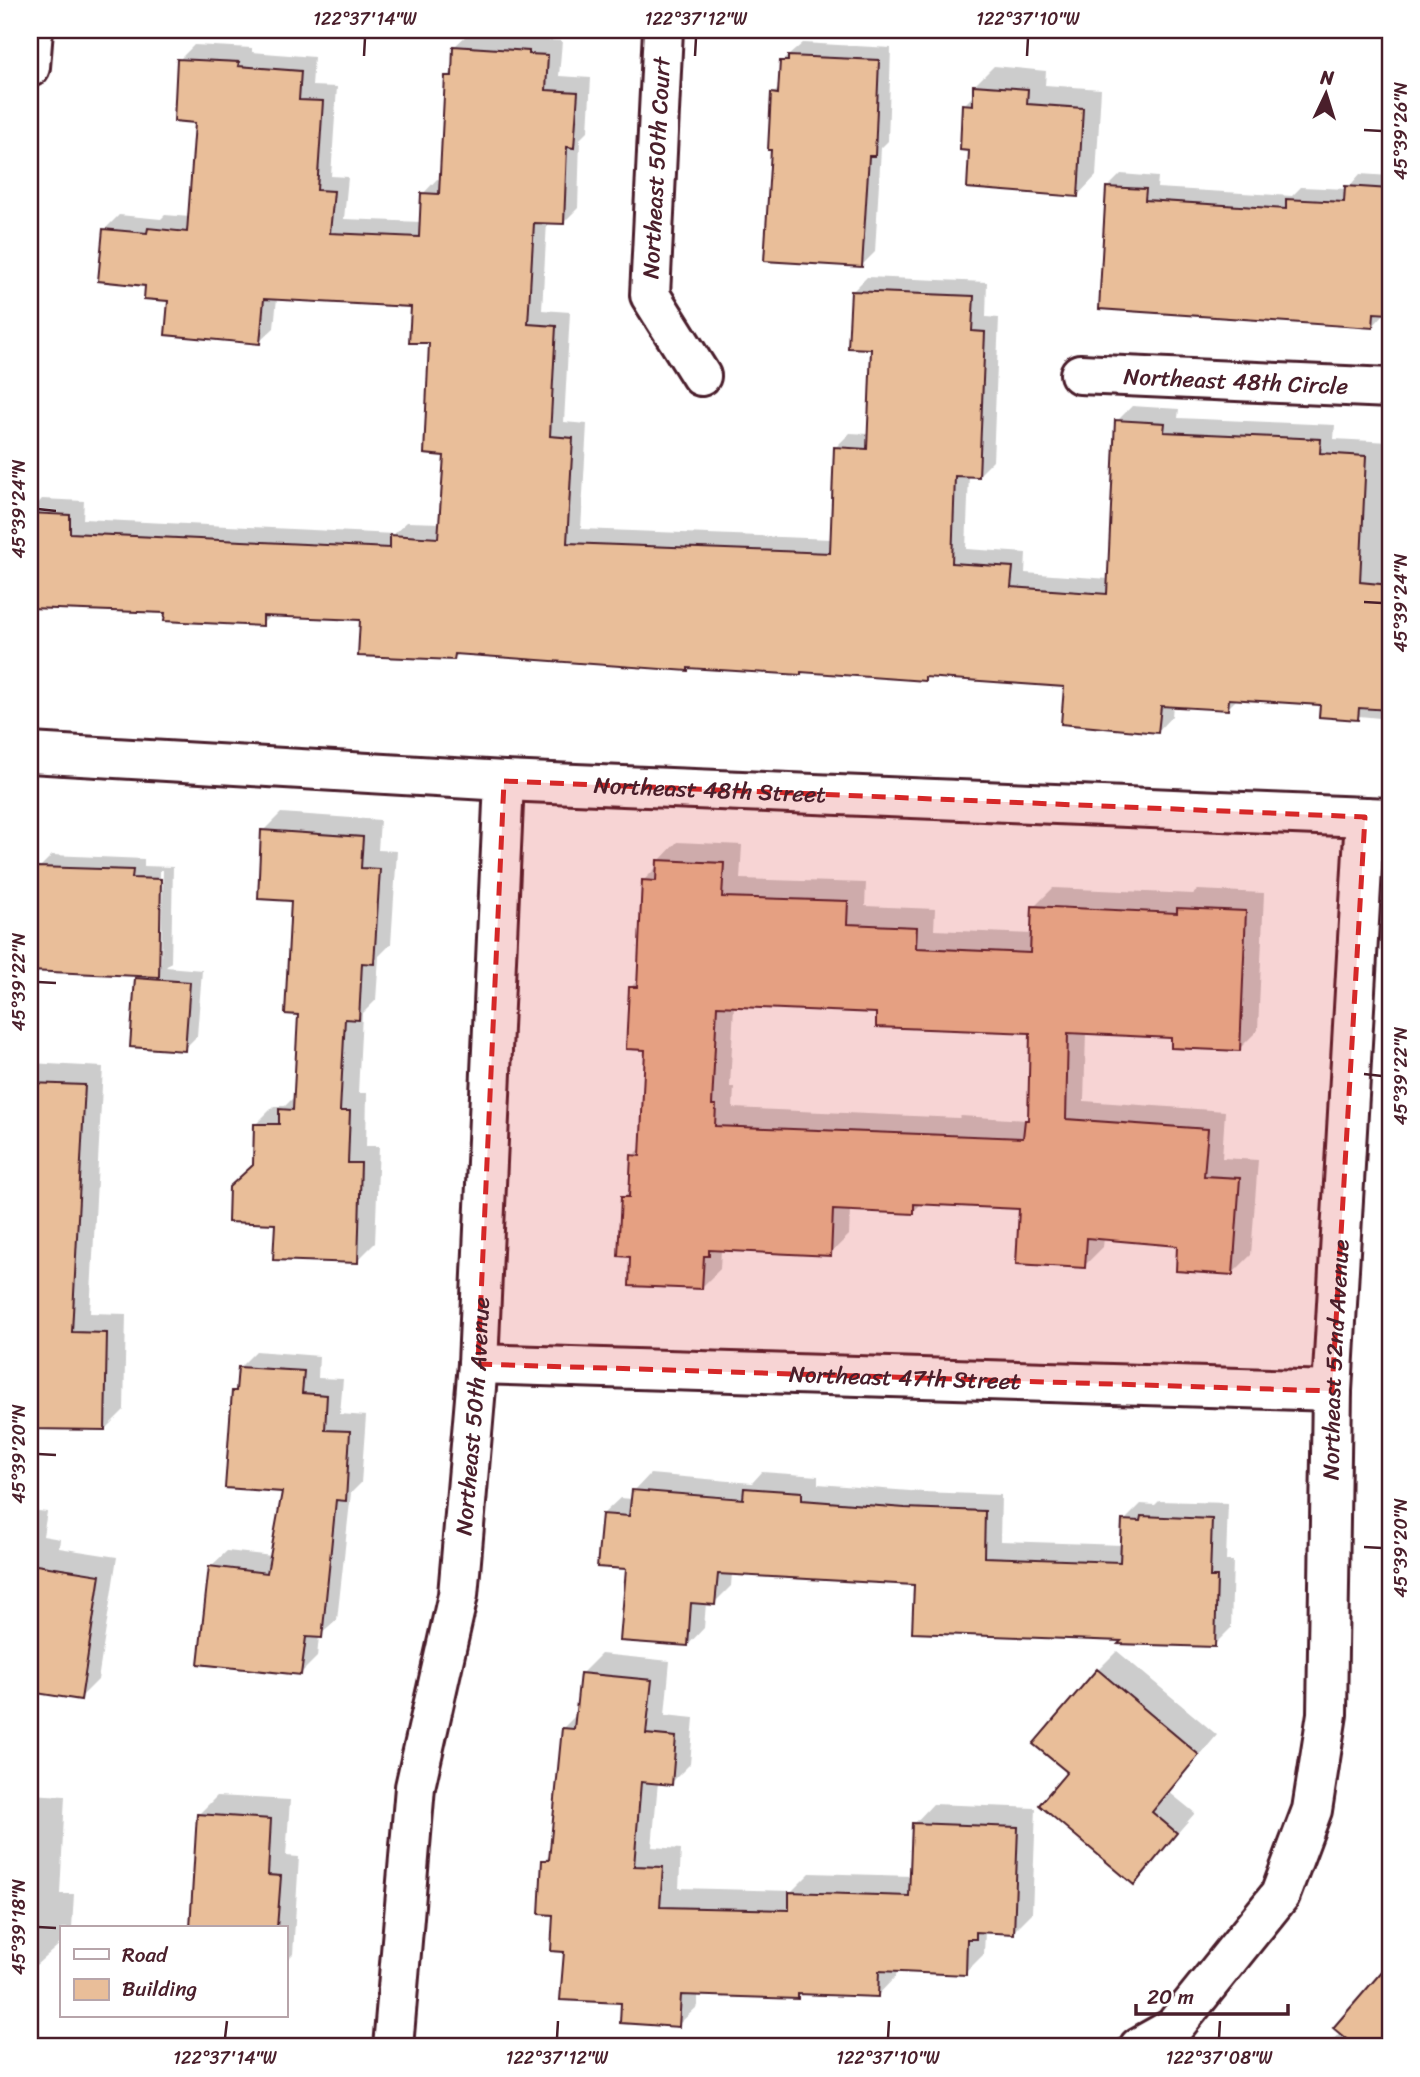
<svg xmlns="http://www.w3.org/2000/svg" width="1420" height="2077" viewBox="0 0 1420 2077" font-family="Sriracha,sans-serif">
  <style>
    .shadow { fill: #0003; fill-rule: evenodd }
    .building { fill: #e9be99; stroke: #4a1f2b; stroke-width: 2; fill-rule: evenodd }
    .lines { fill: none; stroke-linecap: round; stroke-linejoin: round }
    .street-casing { stroke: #4a1f2b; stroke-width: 44 }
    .street { stroke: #fff; stroke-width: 38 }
    .marked { fill: #d62828; fill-opacity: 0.2; stroke: #d62828; stroke-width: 5; stroke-dasharray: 14 9; stroke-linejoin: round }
    .ticks { fill: none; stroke: #4a1f2b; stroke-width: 2.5 }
    .labels { text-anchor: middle; stroke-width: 5; stroke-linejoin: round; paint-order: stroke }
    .street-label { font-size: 23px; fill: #4a1f2b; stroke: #fff }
    .neatline { fill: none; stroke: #4a1f2b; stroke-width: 2.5 }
    .ticks-label { font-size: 18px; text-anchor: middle; fill: #4a1f2b }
  </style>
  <rect width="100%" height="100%" fill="#fff"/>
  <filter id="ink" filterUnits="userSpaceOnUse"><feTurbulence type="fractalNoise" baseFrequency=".0143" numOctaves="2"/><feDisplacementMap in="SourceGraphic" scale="14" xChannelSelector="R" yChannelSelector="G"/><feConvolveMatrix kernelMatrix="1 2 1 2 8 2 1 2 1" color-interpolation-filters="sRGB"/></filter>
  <g filter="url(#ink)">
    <path class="shadow" d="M470,32L543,37V40L562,41L559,76L591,78L588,131L580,139L578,208L563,223L547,222L542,310L570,312L564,422L587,424L581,529L832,539L835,448L850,433L869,434L873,347L852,292L867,277L987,282L986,317L999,318L993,461L979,475H969L966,549L1026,553L1025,573L1109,579L1117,421L1132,406L1179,409L1178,418L1335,425L1334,439L1390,442V719L1359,716L1357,718L1322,703L1238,698L1227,709L1173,705L1172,716L1158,731L1066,685L928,676L925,679L803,670L800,673L690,666L687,669L459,653L454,658L362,618L272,614L262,624L167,611L30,606V512L42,499L84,501L83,519L394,534L407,522L441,523L446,454L431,342L413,305L277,298L274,328L259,342L170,300L147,285L105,229L119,215L161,219L165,215L190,217L197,121L179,60L194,45L252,48V52L314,57L312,86L337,87L331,176L348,177L344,219L422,222L423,194L437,179L441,180L447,77L454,69L455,46Z
      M803,43L891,48L888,141L881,148L875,252L862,265L773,149V94L780,87L781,62Z
      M994,66L1046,71L1045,85L1101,89L1096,176L1077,196L971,150L964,105L975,94V85Z
      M1121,174L1158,177L1157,188L1292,196L1301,187L1347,189L1360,174L1390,176V312H1386L1373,326L1108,187Z
      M281,813L380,820L378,850L397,851L391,944L379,956L376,1000L362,1014L358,1093H367L366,1146H379L375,1243L357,1261L277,1222L255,1164L256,1124L274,1106H285L296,1095L300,1013L293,899L263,831Z
      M677,842L742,845L740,879L866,883L865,906L935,909L934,930L1033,934L1034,907L1053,888L1193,894L1198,890L1264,893L1258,1030L1239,1049L1173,1036L1086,1032L1084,1101L1225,1111L1222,1158L1258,1160L1251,1255L1232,1274L1179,1244L1104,1238L1103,1247L1084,1266L1021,1208L922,1203L913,1212L850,1209L849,1235L830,1254L721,1249L720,1269L701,1288L632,1256L623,1198L631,1190L633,1156L642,1147L647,1049L631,987L639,979L643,881L658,866L659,861ZM734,1005L878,1012L1032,1032L1030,1117L1027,1120L961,1116L959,1118L733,1108L734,1087H730Z
      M52,855L144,859V866L173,867L171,962L166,967L202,970L197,1036L184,1049L136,979L141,974L30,970V890L38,891L39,868ZM160,870H163L161,964H158Z
      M30,1063L103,1067L90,1313L126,1314L124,1410L105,1429L30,1427Z
      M256,1351L319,1356L318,1378L343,1379L340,1414L366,1416L361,1483L351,1493L337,1620L319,1636L317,1657L300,1674L210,1567L227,1551L272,1556L284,1491L234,1392L238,1387L240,1367Z
      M762,1472L818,1476V1484L923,1492L1001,1495L1000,1541L1123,1545L1124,1521L1141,1504L1155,1505L1159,1501L1228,1503L1226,1561H1233L1231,1628L1214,1645L1124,1639L916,1583L732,1573L731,1586L714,1603H706L704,1628L688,1645L628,1567L603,1514L620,1498L633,1499L634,1491L650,1474L752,1483Z
      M30,1510L47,1512L43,1536L60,1539L59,1548L117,1557L98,1680L80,1698L30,1690L33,1663L30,1662Z
      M1117,1651L1217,1735L1169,1792L1195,1813L1134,1883L1069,1772L1098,1670Z
      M601,1654L670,1661L665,1715L694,1718L690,1764L671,1783L658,1782L652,1847L681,1849L679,1888L792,1891L810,1873L912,1876L914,1824L933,1804L1036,1808L1032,1913L1013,1932L985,1931L984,1954L965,1973L897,1970L896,1976L877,1996L802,1993L797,1998L698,1994V2006L678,2025L623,2001L566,1951L544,1861L552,1853L563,1728L577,1714L581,1674Z
      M30,1794L65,1796L60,1894H74L72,1928H61V1943L36,1965L30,1964Z
      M217,1796L290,1800L286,1856L299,1857L293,1954L285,1962V1928H192L198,1815Z
      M1388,1969L1390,1971V2047H1325L1341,2032Z"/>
    <path class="building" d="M453,46L529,51V54L548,55L546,90L578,92L574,148L567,147L564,224L534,223L528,324L556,326L550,436L573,438L567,543L830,553L834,447L867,449L871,349L848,348L851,291L974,296L972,331L985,332L979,477L955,476L952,563L1013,567L1011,587L1107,594L1115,420L1165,423L1164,432L1321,439L1320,453L1366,456L1360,582L1390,585V710L1359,708L1358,720L1319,717L1320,705L1229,699L1228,710L1161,706L1158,733L1061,724L1064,687L925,677V681L801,672V675L688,668V671L455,654L454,660L358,656L360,620L263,616V626L164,621L165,613L30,608V513L70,515V533L390,548V535L438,538L444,456L424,454L429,343H409L411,307L264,299L260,344L165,335L168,301L144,299L145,286L98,281L103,229L147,233L148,228L187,232L195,123L174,121L177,59L239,62L238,66L301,71L299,100L323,101L317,190L334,191L330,233L419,237L421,193L439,194L445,76H452Z
      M788,56L879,60L875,156H869L862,267L764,261L771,150H768L771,93L778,94L780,61H788Z
      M973,85L1028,89L1027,104L1083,108L1078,197L967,188L969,151L960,150L962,104L973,105Z
      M1345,186L1390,189V314L1374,313L1373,328L1099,309L1106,187L1146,189L1145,200L1286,209V199L1344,202Z
      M261,830L363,837L361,868L380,869L374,964L362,963L359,1020L345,1019L340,1111H350L348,1163H361L358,1263L273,1260L275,1224L228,1222L229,1187L253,1165L254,1124H279V1109L293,1110L298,1015L285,1014L291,901L258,899Z
      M657,860L724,863L722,897L848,901L847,924L917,927L916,948L1030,953L1032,906L1177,913V908L1246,911L1240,1051L1171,1048V1038L1068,1033L1066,1119L1208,1129L1204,1176L1240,1178L1233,1275L1176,1271L1177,1246L1087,1238L1085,1268L1016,1264L1019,1209L914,1204V1214L833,1210L831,1256L709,1250V1256H704L702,1289L629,1286L630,1257L618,1256L621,1197H629L631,1155L640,1156L645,1050L626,1049L629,987H637L642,880L656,881ZM717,1006L876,1013V1027L1030,1033L1028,1120H1025L1023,1138L715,1126L716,1105H712Z
      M37,867L133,870L132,878L161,879L159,977L30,971V902L36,903Z
      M135,978L190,982L185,1051L130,1047Z
      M30,1083L85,1085L72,1332L107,1333L105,1430L30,1429Z
      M238,1367L304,1371L302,1393L327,1395L325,1430L350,1431L346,1501L336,1500L322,1638L306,1637L301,1675L198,1664L209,1566L267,1573L282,1492L225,1488L232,1391H236Z
      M744,1488L802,1492V1500L905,1508L985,1511L984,1557L1120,1562L1122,1520L1140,1521L1141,1516L1212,1519L1210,1577H1217L1215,1647L1118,1644L1121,1641L912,1633L914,1585L718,1574L715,1605L691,1603L688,1646L620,1641L626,1569L597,1567L602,1514L629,1516L632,1490L743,1499Z
      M30,1564L100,1575L81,1700L30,1692Z
      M1097,1669L1199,1755L1152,1812L1177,1833L1134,1885L1039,1805L1067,1772L1033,1744Z
      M580,1673L652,1680L646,1734L676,1737L672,1785L641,1782L634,1866L663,1867L660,1907L789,1910V1892L909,1896L912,1823L1018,1827L1014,1934L976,1932V1939H967L966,1975L879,1971L878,1997L798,1994V1999L681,1995L679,2027L620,2023L621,2003L560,2000L564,1952L551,1951L553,1915L539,1914L542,1860H549L562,1728L574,1729Z
      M197,1814L271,1819L268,1875L281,1876L277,1928H190Z
      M1390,1962V2047H1356L1333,2028Z"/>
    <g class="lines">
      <g class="street-casing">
        <g id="street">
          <path d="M663,30L650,295L701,376"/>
          <path d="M30,67L33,30"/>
          <path id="s1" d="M1080,374L1390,388"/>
          <path id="s2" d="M30,753L504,781L1390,818"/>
          <path id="s3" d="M478,1364L1332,1391"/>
          <path id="s4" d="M393,2047L415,1787L458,1595L478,1364L504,781"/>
          <path id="s5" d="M1139,2047L1173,2028L1280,1895L1312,1810L1327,1714L1332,1391L1365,817"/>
        </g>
      </g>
      <use href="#street" class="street"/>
    </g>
  </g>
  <path class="marked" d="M504,781L1365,817L1332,1391L478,1364Z"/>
  <path class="ticks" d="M364,56L365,38M695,56L696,38M1027,56L1028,38M1364,130L1382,131M38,509L56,511M1364,602L1382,603M38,982L56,983M1364,1074L1382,1076M38,1454L56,1455M1364,1547L1382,1548M38,1927L56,1928M225,2038L227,2021M557,2038L558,2021M888,2038L889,2021M1219,2038L1220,2021"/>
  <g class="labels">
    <g class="street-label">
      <text transform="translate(656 168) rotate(-87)" y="8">Northeast 50th Court</text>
      <text dy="8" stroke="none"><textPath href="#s1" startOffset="156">Northeast 48th Circle</textPath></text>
      <text dy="8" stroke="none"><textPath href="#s2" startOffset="681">Northeast 48th Street</textPath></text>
      <text dy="8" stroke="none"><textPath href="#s5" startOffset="752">Northeast 52nd Avenue</textPath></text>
      <text dy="8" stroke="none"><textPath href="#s3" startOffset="427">Northeast 47th Street</textPath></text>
      <text dy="8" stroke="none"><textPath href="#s4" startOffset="637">Northeast 50th Avenue</textPath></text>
    </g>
  </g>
  <rect width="1420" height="2077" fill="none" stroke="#fff" stroke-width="77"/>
  <rect x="60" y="1926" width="228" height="91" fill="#ffffff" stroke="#b7a5aa" stroke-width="2"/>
  <rect x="74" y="1949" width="35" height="10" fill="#ffffff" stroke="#b7a5aa" stroke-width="2"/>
  <text x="122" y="1962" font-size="21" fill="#4a1f2b">Road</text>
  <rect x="74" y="1979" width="35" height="21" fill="#e9be99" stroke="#b7a5aa" stroke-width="2"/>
  <text x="122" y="1996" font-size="21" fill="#4a1f2b">Building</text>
  <g transform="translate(1326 94) rotate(4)" stroke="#ffffff" stroke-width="5" paint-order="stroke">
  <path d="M0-5L12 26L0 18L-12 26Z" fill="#4a1f2b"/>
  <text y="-10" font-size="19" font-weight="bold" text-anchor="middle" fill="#4a1f2b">N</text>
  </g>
  <path d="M1136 2004v10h152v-10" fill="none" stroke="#4a1f2b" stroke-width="3.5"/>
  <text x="1147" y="2004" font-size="21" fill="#4a1f2b" stroke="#ffffff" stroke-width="5" paint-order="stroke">20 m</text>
  <rect x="38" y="38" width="1344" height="2000" class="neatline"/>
  <g class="ticks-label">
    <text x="365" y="25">122°37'14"W</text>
    <text x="696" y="25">122°37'12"W</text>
    <text x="1028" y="25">122°37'10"W</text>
    <text transform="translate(1401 131) rotate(-90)" y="6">45°39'26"N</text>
    <text transform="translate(19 509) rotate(-90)" y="6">45°39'24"N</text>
    <text transform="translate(1401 603) rotate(-90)" y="6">45°39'24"N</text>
    <text transform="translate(19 982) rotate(-90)" y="6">45°39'22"N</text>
    <text transform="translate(1401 1076) rotate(-90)" y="6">45°39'22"N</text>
    <text transform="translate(19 1454) rotate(-90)" y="6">45°39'20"N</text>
    <text transform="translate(1401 1548) rotate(-90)" y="6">45°39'20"N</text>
    <text transform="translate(19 1927) rotate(-90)" y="6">45°39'18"N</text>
    <text x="225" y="2064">122°37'14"W</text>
    <text x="557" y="2064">122°37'12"W</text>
    <text x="888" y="2064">122°37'10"W</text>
    <text x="1219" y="2064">122°37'08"W</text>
  </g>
</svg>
